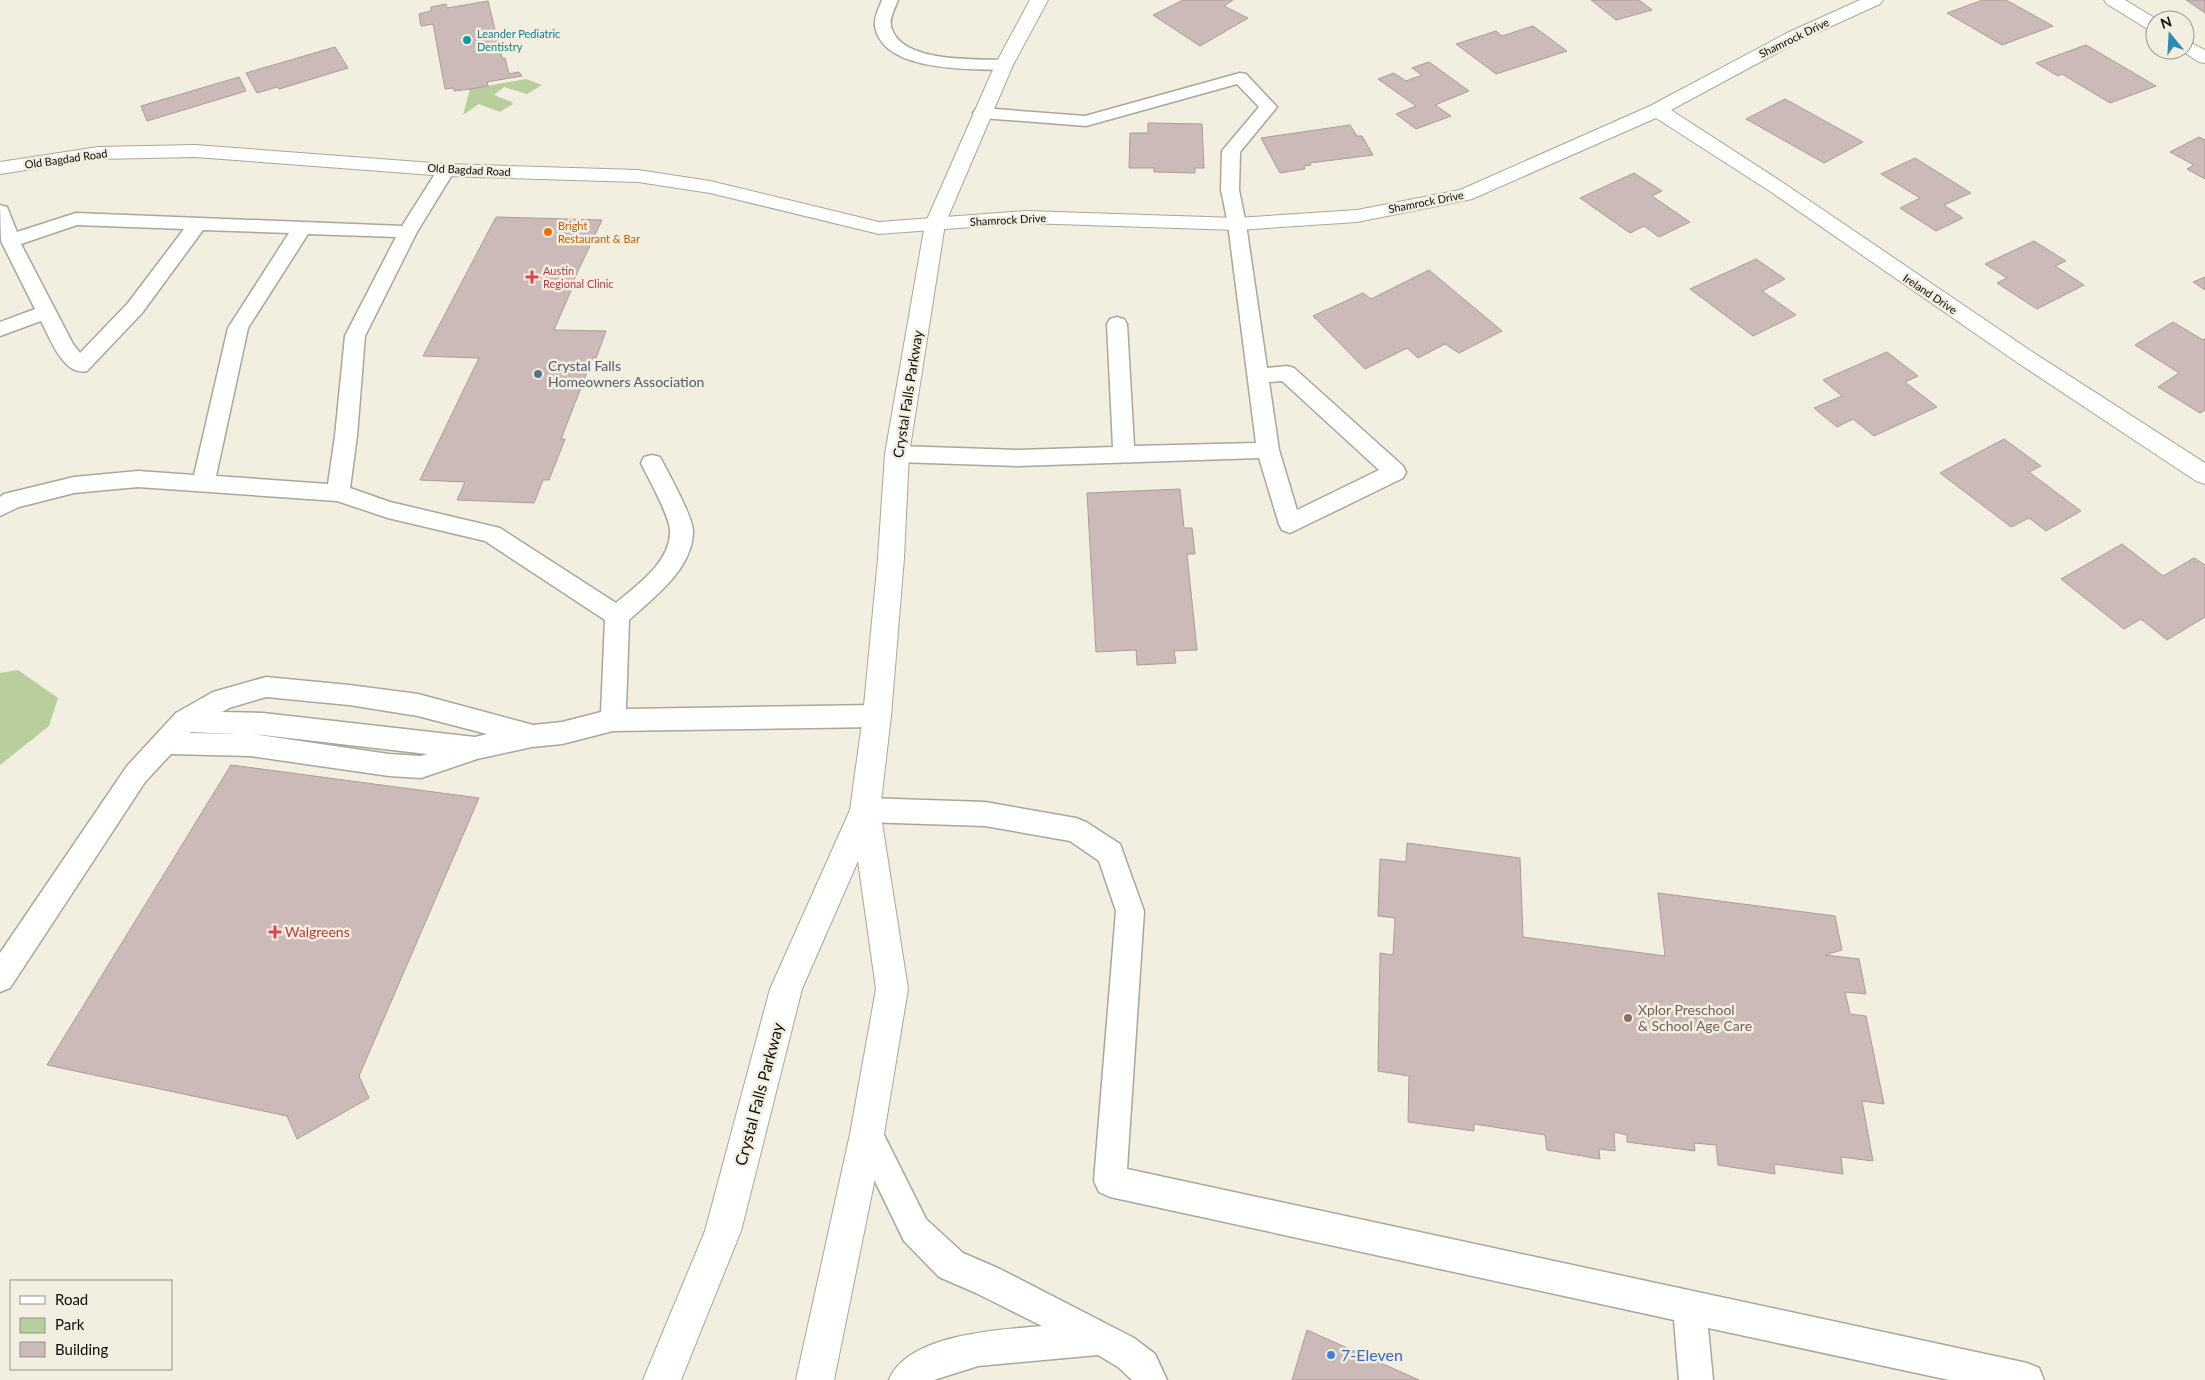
<svg xmlns="http://www.w3.org/2000/svg" width="2205" height="1380" viewBox="0 0 2205 1380" font-family="Lato,sans-serif">
  <style>
    .green { fill: #b8ce9d }
    .building { fill: #cbbab7; stroke: #ac9c98 }
    .lines { fill: none; stroke-linecap: round; stroke-linejoin: round }
    .service-casing { stroke: #aaa699; stroke-width: 3 }
    .minor-casing { stroke: #aaa699; stroke-width: 2 }
    .secondary-casing { stroke: #aaa699; stroke-width: 2 }
    .service { fill: #fff; fill-rule: evenodd }
    .minor { fill: #fff; fill-rule: evenodd }
    .secondary { fill: #fff; fill-rule: evenodd }
    .culture-dot { fill: #0f9aa8; stroke: #f2eee0; stroke-width: 2 }
    .food-dot { fill: #e8710a; stroke: #f2eee0; stroke-width: 2 }
    .health-dot { fill: #e0444e; stroke: #f2eee0; stroke-width: 2 }
    .service-dot { fill: #5c6f8a; stroke: #f2eee0; stroke-width: 2 }
    .education-dot { fill: #8d6e63; stroke: #f2eee0; stroke-width: 2 }
    .shop-dot { fill: #3f7fe0; stroke: #f2eee0; stroke-width: 2 }
    .labels { text-anchor: middle; stroke-width: 5; stroke-linejoin: round; paint-order: stroke }
    .far-culture-label { font-size: 11px; fill: #0d838f; stroke: #f2eee0; text-anchor: start }
    .far-street-label { font-size: 11px; fill: #0c0b07; stroke: #f2eee0 }
    .far-food-label { font-size: 11px; fill: #c56008; stroke: #f2eee0; text-anchor: start }
    .far-health-label { font-size: 11px; fill: #be3a42; stroke: #f2eee0; text-anchor: start }
    .service-label { font-size: 14px; fill: #4e5e75; stroke: #f2eee0; text-anchor: start }
    .street-label { font-size: 14px; fill: #0c0b07; stroke: #f2eee0 }
    .health-label { font-size: 14px; fill: #be3a42; stroke: #f2eee0; text-anchor: start }
    .education-label { font-size: 14px; fill: #785e54; stroke: #f2eee0; text-anchor: start }
    .near-street-label { font-size: 16px; fill: #0c0b07; stroke: #f2eee0 }
    .near-shop-label { font-size: 16px; fill: #366cbe; stroke: #f2eee0; text-anchor: start }
  </style>
  <rect width="100%" height="100%" fill="#f2eee0"/>
  <path class="green" d="M526,79L542,85L527,94L504,87L494,95L512,102L513,104L500,112L479,104L463,115L470,89Z
    M18,670L58,698L49,726L0,765V673Z"/>
  <path class="building" d="M1183,0H1233L1224,6L1248,18L1200,46L1153,15Z
    M1591,0H1639L1652,10L1616,20Z
    M1983,0H2006L2053,26L2002,45L1947,13Z
    M2186,0H2205V13Z
    M488,1L502,58H505L509,74L519,72L522,76L487,82L488,86L470,89L454,91V88L445,89L433,24L421,26L419,14L431,11V7L446,4L447,8Z
    M1533,26L1567,51L1496,74L1456,44L1496,31L1502,36Z
    M2086,45L2156,86L2110,103L2062,74L2058,76L2036,63Z
    M335,47L348,68L279,89L277,87L257,93L246,73Z
    M1429,62L1469,91L1435,105L1451,116L1416,129L1396,114L1416,106L1378,79L1394,73L1406,81L1422,75L1412,68Z
    M239,77L246,91L147,121L141,106Z
    M1785,99L1863,142L1824,163L1746,119Z
    M1148,123L1202,124L1204,168H1195V173L1154,172V168H1129L1130,133H1148Z
    M1350,125L1357,136H1362L1373,155L1310,163L1311,165L1304,166L1305,169L1280,173L1261,138Z
    M2199,137L2205,140V179L2187,169L2194,165L2170,152Z
    M1915,158L1971,193L1944,205L1963,218L1936,231L1900,208L1920,198L1881,174Z
    M1634,173L1662,191L1652,196L1690,222L1659,237L1644,226L1630,233L1580,198Z
    M496,217L602,220L571,286H573L554,330L606,331L596,358L593,357L561,439H565L549,480H543L534,503L457,500L465,482L420,480L479,358L423,356Z
    M2034,241L2066,261L2055,266L2084,285L2037,309L1997,283L2007,278L1985,264Z
    M1756,259L1785,279L1762,291L1796,315L1753,336L1690,289Z
    M1429,270L1502,331L1459,353L1445,344L1418,358L1407,348L1365,369L1313,316L1363,293L1371,299Z
    M2205,277V290L2193,282Z
    M2173,322L2203,340L2205,338V410L2200,413L2158,387L2179,373L2135,345Z
    M1887,352L1918,376L1905,382L1937,407L1874,436L1853,419L1837,427L1814,408L1842,396L1823,380Z
    M2004,439L2041,466L2029,472L2081,511L2046,531L2029,518L2011,527L1940,473Z
    M1180,489L1184,528H1192L1195,554H1187L1197,650L1174,651L1176,663L1137,665L1136,650L1096,652L1087,493Z
    M2122,544L2163,576L2194,558L2205,565V617L2167,640L2141,619L2124,629L2061,579Z
    M231,765L479,798L359,1076L369,1098L297,1139L287,1116L47,1065Z
    M1407,843L1520,858L1523,937L1665,956L1658,893L1835,916L1842,950L1825,955L1859,959L1866,994L1845,992L1850,1014L1866,1016L1884,1104L1862,1101L1873,1161L1841,1157L1843,1174L1774,1164L1775,1174L1718,1165L1716,1145L1694,1143L1695,1151L1627,1142V1135L1614,1132L1615,1151L1599,1149L1600,1159L1547,1150L1545,1135L1474,1124V1131L1408,1122L1409,1076L1378,1071L1380,953L1393,955L1395,918L1378,916L1380,859L1406,862Z
    M1307,1330L1419,1380H1292Z"/>
  <g class="lines">
    <g class="service-casing">
      <path id="service" d="M882,0H898C895,8 889,18 891,26C899,63 975,59 1004,60L1010,61L1012,65L1010,69L1004,70C969,69 882,72 875,26C874,17 879,8 882,0Z
        M1240,73L1246,74L1277,107L1240,152L1239,190L1246,224L1267,368L1287,366L1294,368L1403,466L1406,472L1403,478L1290,533L1282,530L1279,524L1259,458L1018,466L897,462L889,460L886,454L889,448L897,446L1018,450L1113,447L1107,324L1110,319L1117,317L1124,319L1127,324L1134,446L1256,443L1228,224L1221,190L1222,151L1259,107L1237,84L1086,126L982,118L976,117L973,113L976,109L982,108L1085,116ZM1282,381L1379,470L1297,510L1279,450L1269,382Z
        M446,165L452,166L455,170L417,232L365,336L357,436L350,488L390,502L500,528L616,603C637,585 671,562 670,531C670,516 648,478 641,463L644,457L652,455L660,457C668,472 693,517 693,531C693,569 654,597 629,620L626,709L877,705L886,708L890,716L886,724L877,727L613,731L562,744L532,747L477,759L421,778L389,776L250,756L171,754L145,782L10,988L0,992V953L127,766L176,713L213,692L266,677L349,685L418,694L533,725L562,722L601,712L605,620L485,541L388,518L337,501L138,487L74,493L19,507L0,516V497L4,494L74,477L138,471L194,475L228,328L289,233L203,230L142,313L87,371C64,377 50,338 41,321L0,336V322L35,309L1,241L0,205L7,207L17,232L76,213L402,226L440,166ZM77,225L184,229L128,303L80,353L73,344L21,244ZM308,234L396,237L345,336L335,436L328,484L216,476L248,328ZM266,697L349,705L418,716L487,734L475,737L263,713L222,712L229,708ZM191,732L236,734L190,733ZM252,734L263,735L427,754L421,756L389,754Z
        M865,798L985,802L1076,818L1086,822L1120,844L1144,911L1127,1169L2027,1363L2039,1368L2044,1380H1949L1708,1328L1713,1380H1679L1674,1320L1110,1197L1099,1192L1094,1181L1116,911L1099,861L1070,841L985,826L865,822L856,818L852,810L856,802Z
        M867,1119L878,1123L926,1219L963,1253L1000,1269L1134,1338L1155,1354L1167,1380H1132L1118,1367L1098,1355L978,1366L934,1380H889C908,1334 999,1330 1042,1326L976,1293L939,1277L904,1241L852,1134L856,1123Z"/>
    </g>
    <g class="minor-casing">
      <path id="minor" d="M1860,0H1883L1880,4L1801,40L1671,110L1785,184L2031,351L2205,463V484L2196,481L2015,361L1771,192L1656,118L1472,199L1357,222L1237,230L1026,223L879,234L710,193L638,182L446,176L195,157L98,159L0,174V162L98,147L195,145L446,164L638,170L710,181L879,222L1026,211L1237,218L1357,210L1460,190L1650,106L1789,32Z
        M2104,0H2125L2158,20H2155V31L2149,30L2107,4Z
        M2185,40L2205,50V63L2199,62L2180,50H2185Z"/>
    </g>
    <g class="secondary-casing">
      <path id="secondary" d="M1030,0H1048L1013,65L945,224L909,454L904,558L891,716L880,810L908,989L884,1134L834,1380H796L850,1134L876,989L858,861L802,989L741,1231L681,1380H643L705,1231L770,989L850,810L863,716L878,558L885,454L925,224L995,65Z"/>
    </g>
    <use href="#service" class="service"/>
    <use href="#minor" class="minor"/>
    <use href="#secondary" class="secondary"/>
  </g>
  <circle class="culture-dot" cx="467" cy="40" r="5"/>
  <circle class="food-dot" cx="548" cy="232" r="5"/>
  <g class="health-dot">
    <path d="M529.5 269.5h5v5h5v5h-5v5h-5v-5h-5v-5h5z"/>
    <path d="M272.5 924.5h5v5h5v5h-5v5h-5v-5h-5v-5h5z"/>
  </g>
  <circle class="service-dot" cx="538" cy="374" r="5"/>
  <circle class="education-dot" cx="1628" cy="1018" r="5"/>
  <circle class="shop-dot" cx="1331" cy="1355" r="5"/>
  <g class="labels">
    <g class="far-culture-label">
      <text x="477" y="38">Leander Pediatric<tspan x="477" dy="13">Dentistry</tspan></text>
    </g>
    <g class="far-street-label">
      <text transform="translate(1794 38) rotate(-26)" y="4">Shamrock Drive</text>
      <text transform="translate(66 159) rotate(-8)" y="4">Old Bagdad Road</text>
      <text transform="translate(469 170) rotate(3)" y="4">Old Bagdad Road</text>
      <text transform="translate(1426 202) rotate(-11)" y="4">Shamrock Drive</text>
      <text transform="translate(1008 220) rotate(-3)" y="4">Shamrock Drive</text>
      <text transform="translate(1930 294) rotate(34)" y="4">Ireland Drive</text>
    </g>
    <g class="far-food-label">
      <text x="558" y="230">Bright<tspan x="558" dy="13">Restaurant &amp; Bar</tspan></text>
    </g>
    <g class="far-health-label">
      <text x="543" y="275">Austin<tspan x="543" dy="13">Regional Clinic</tspan></text>
    </g>
    <g class="service-label">
      <text x="548" y="371">Crystal Falls<tspan x="548" dy="16">Homeowners Association</tspan></text>
    </g>
    <g class="street-label">
      <text transform="translate(908 394) rotate(-81)" y="5">Crystal Falls Parkway</text>
    </g>
    <g class="health-label">
      <text x="285" y="937">Walgreens</text>
    </g>
    <g class="education-label">
      <text x="1638" y="1015">Xplor Preschool<tspan x="1638" dy="16">&amp; School Age Care</tspan></text>
    </g>
    <g class="near-street-label">
      <text transform="translate(759 1094) rotate(-75)" y="6">Crystal Falls Parkway</text>
    </g>
    <g class="near-shop-label">
      <text x="1341" y="1361">7-Eleven</text>
    </g>
  </g>
  <rect x="10" y="1280" width="162" height="90" fill="#f2eee0" stroke="#969389"/>
  <rect x="20" y="1296" width="25" height="8" fill="#ffffff" stroke="#969389"/>
  <text x="55" y="1305" font-size="15" fill="#0c0b07">Road</text>
  <rect x="20" y="1318" width="25" height="15" fill="#b8ce9d" stroke="#969389"/>
  <text x="55" y="1330" font-size="15" fill="#0c0b07">Park</text>
  <rect x="20" y="1342" width="25" height="15" fill="#cbbab7" stroke="#969389"/>
  <text x="55" y="1355" font-size="15" fill="#0c0b07">Building</text>
  <g transform="translate(2170 35) rotate(342)"><circle r="24" fill="#f2eee0" stroke="#969389"/>
  <path d="M0-4L9 19L0 12L-9 19Z" fill="#2c8ab6"/>
  <text y="-8" font-size="14" font-weight="bold" text-anchor="middle" fill="#0c0b07">N</text>
  </g>
</svg>
